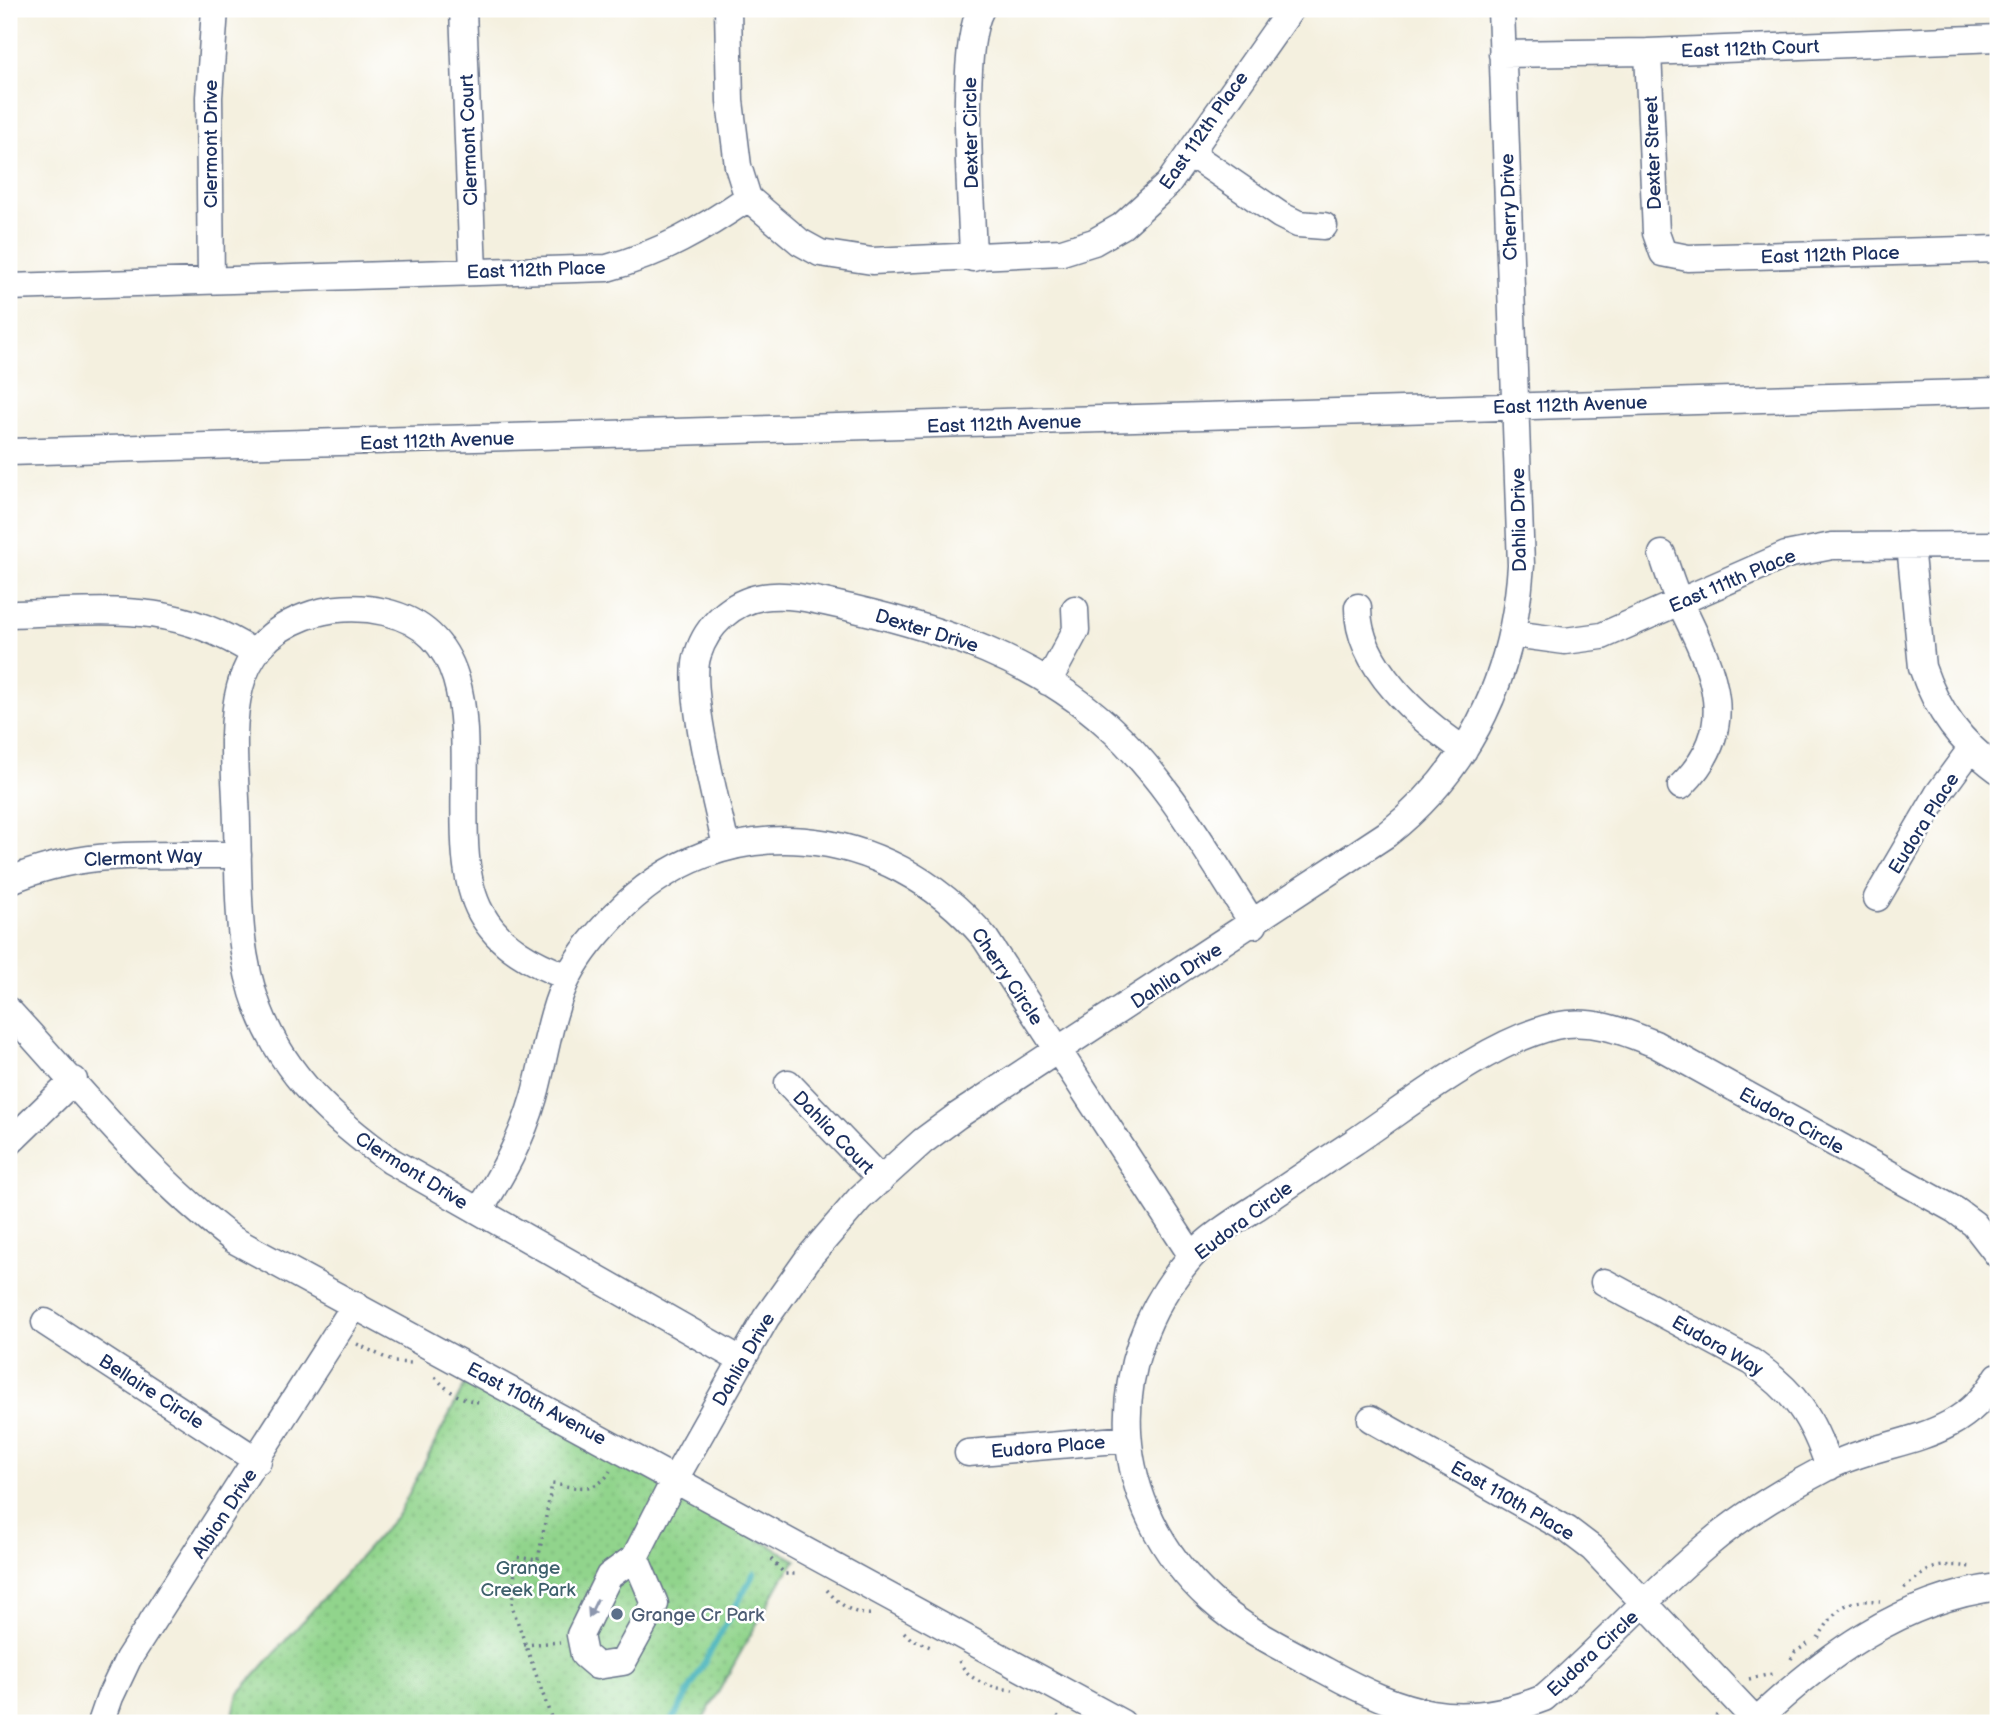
<svg xmlns="http://www.w3.org/2000/svg" width="2007" height="1732" viewBox="0 0 2007 1732" font-family="'Balsamiq Sans',sans-serif">
  <style>
    .grass { fill: url(#grass-dots); stroke: #568275; stroke-width: 2 }
    .lines { fill: none; stroke-linecap: round; stroke-linejoin: round }
    .stream { stroke: #41b1b9; stroke-width: 6 }
    .minor-casing { stroke: #67738b; stroke-width: 29 }
    .path { stroke: #67738b; stroke-width: 3.5; stroke-dasharray: 2 5; stroke-linecap: butt }
    .minor { stroke: #fff; stroke-width: 26 }
    .oneway { fill: #8d97ae }
    .service-dot { fill: #5c6f8a; stroke: #fff; stroke-width: 2.5 }
    .labels { text-anchor: middle; stroke-width: 5; stroke-linejoin: round; paint-order: stroke }
    .street-label { font-size: 19px; fill: #1b2f5e; stroke: #fff }
    .park-label { font-size: 19px; fill: #3e616c; stroke: #fff }
    .service-label { font-size: 19px; fill: #4e5e75; stroke: #fff; text-anchor: start }
  </style>
  <defs>
    <pattern id="grass-dots" width="8" height="8" patternUnits="userSpaceOnUse" patternTransform="scale(1.75)"><rect width="8" height="8" fill="#91d48c"/><path d="M2 2h.1M6 6h.1" fill="none" stroke="#7cb67b" stroke-width="1.8" stroke-linecap="round"/></pattern>
  </defs>
  <rect width="100%" height="100%" fill="#fff"/>
  <filter id="ink" filterUnits="userSpaceOnUse"><feTurbulence type="fractalNoise" baseFrequency=".0143" numOctaves="2"/><feDisplacementMap in="SourceGraphic" scale="14" xChannelSelector="R" yChannelSelector="G"/><feConvolveMatrix kernelMatrix="1 2 1 2 8 2 1 2 1" color-interpolation-filters="sRGB"/></filter>
  <filter id="wash" filterUnits="userSpaceOnUse"><feTurbulence type="fractalNoise" baseFrequency=".00686" numOctaves="4" result="noise"/><feDisplacementMap in="SourceGraphic" scale="28" xChannelSelector="R" yChannelSelector="G"/><feGaussianBlur stdDeviation="1.57" result="paint"/><feColorMatrix in="noise" values="0 0 0 0 0 0 0 0 0 0 0 0 0 0 0 0 0 1.4 0 .05"/><feComposite in="paint" operator="in"/></filter>
  <g filter="url(#wash)">
    <rect width="100%" height="100%" fill="#f4f0df"/>
    <path class="grass" d="M468,1378L796,1560L782,1579L701,1723H231L238,1694L399,1513Z"/>
    <g class="lines">
      <path class="stream" d="M671,1723L754,1573"/>
    </g>
  </g>
  <g filter="url(#ink)">
    <g class="lines">
      <g class="minor-casing">
        <path id="minor" d="M463,9L473,272
          M728,9L730,101L738,166L748,198L800,242L820,253L872,261L1062,252L1094,242L1122,226L1168,184L1291,9
          M1648,52L1656,233L1663,253L1688,258L1998,249
          M1502,54L1648,52L1998,38
          M1191,154L1280,215L1298,224L1324,226
          M973,258C972,205 958,50 981,9
          M211,280L209,97L215,9
          M9,287L607,268C660,254 703,229 748,198
          M9,452L1998,392
          M1910,545L1922,667C1937,711 1961,743 1998,770
          M1662,554C1668,571 1673,589 1681,605C1713,671 1742,726 1681,786
          M1358,607C1357,666 1420,720 1464,750
          M9,614C102,612 171,599 254,653
          M1513,634L1565,641L1602,636L1786,555L1832,546L1998,545
          M1048,682L1076,630L1075,609
          M726,846C717,805 686,688 698,654C707,625 732,602 762,597C790,592 823,602 851,608C944,630 1034,659 1107,725C1168,780 1209,856 1254,925
          M9,881C83,848 159,856 238,855
          M1877,898L1938,794L1971,749
          M568,977C533,964 499,946 481,913C434,828 516,643 385,612C359,606 329,607 304,617C214,651 236,748 237,826C239,888 236,951 259,1010C285,1077 335,1121 391,1161L741,1360
          M9,1011C81,1089 148,1175 234,1240L1122,1723
          M788,1083L881,1180
          M9,1143L74,1080
          M479,1211C502,1175 522,1139 534,1097C545,1058 550,1011 569,975C581,952 597,934 614,916C721,802 888,822 985,938L1192,1256
          M1998,1255L1974,1224L1955,1210L1655,1044C1623,1031 1591,1018 1555,1026C1488,1042 1412,1103 1354,1142C1322,1163 1289,1185 1257,1207C1235,1221 1208,1238 1190,1258C1100,1363 1108,1506 1211,1600C1244,1630 1287,1650 1326,1671C1402,1713 1459,1732 1544,1698C1600,1650 1649,1594 1706,1546C1742,1515 1784,1490 1826,1468C1889,1436 1958,1446 1998,1376
          M1604,1282L1752,1362C1796,1393 1812,1417 1829,1467
          M45,1322L258,1461
          M1371,1419L1568,1530L1593,1549L1758,1723
          M968,1453L1128,1439
          M635,1557L655,1604L623,1662L597,1666L584,1655L580,1635L609,1576L635,1557L676,1477L766,1318L810,1256L860,1198L923,1141L957,1116L1387,834C1473,766 1514,672 1521,565L1501,9
          M101,1723L110,1697L128,1659L355,1305
          M1754,1723C1822,1658 1901,1599 1998,1587"/>
      </g>
      <path class="path" d="M357,1344L394,1362L411,1363
        M435,1377C449,1392 460,1400 481,1402
        M771,1559L785,1574H799
        M1904,1588C1931,1566 1936,1563 1972,1567
        M827,1590C839,1604 854,1616 873,1614
        M904,1632L911,1639L933,1648
        M1818,1638C1837,1608 1843,1599 1880,1601
        M524,1645L560,1642
        M1791,1659L1795,1652L1811,1642
        M959,1661C970,1682 990,1688 1013,1690
        M1749,1679L1772,1674
        M1057,1716L1067,1723
        M553,1723L512,1606L516,1557L538,1560L552,1484C574,1487 598,1494 610,1471
        M1713,1723L1718,1712"/>
      <use href="#minor" class="minor"/>
    </g>
    <defs><path id="oneway-solid" d="M-6-.8H1V-3.2L6.5 0L1 3.2V.8H-6Z" transform="scale(1.75)"/></defs>
    <use class="oneway" href="#oneway-solid" transform="translate(593 1608) rotate(116)"/>
  </g>
  <circle class="service-dot" cx="617" cy="1614" r="7"/>
  <g class="labels">
    <g class="street-label">
      <text transform="translate(1750 48) rotate(-2)" y="7">East 112th Court</text>
      <text transform="translate(1203 130) rotate(-55)" y="7">East 112th Place</text>
      <text transform="translate(970 133) rotate(-91)" y="7">Dexter Circle</text>
      <text transform="translate(468 140) rotate(-92)" y="7">Clermont Court</text>
      <text transform="translate(210 144) rotate(-90)" y="7">Clermont Drive</text>
      <text transform="translate(1652 153) rotate(-92)" y="7">Dexter Street</text>
      <text transform="translate(1508 207) rotate(-92)" y="7">Cherry Drive</text>
      <text transform="translate(1830 254) rotate(-2)" y="7">East 112th Place</text>
      <text transform="translate(536 269) rotate(-2)" y="7">East 112th Place</text>
      <text transform="translate(1570 404) rotate(-2)" y="7">East 112th Avenue</text>
      <text transform="translate(1004 423) rotate(-2)" y="7">East 112th Avenue</text>
      <text transform="translate(437 440) rotate(-2)" y="7">East 112th Avenue</text>
      <text transform="translate(1518 520) rotate(-91)" y="7">Dahlia Drive</text>
      <text transform="translate(1732 580) rotate(-23)" y="7">East 111th Place</text>
      <text transform="translate(927 630) rotate(17)" y="7">Dexter Drive</text>
      <text transform="translate(1923 823) rotate(-58)" y="7">Eudora Place</text>
      <text transform="translate(143 857) rotate(-2)" y="7">Clermont Way</text>
      <text transform="translate(1176 975) rotate(-33)" y="7">Dahlia Drive</text>
      <text transform="translate(1008 976) rotate(56)" y="7">Cherry Circle</text>
      <text transform="translate(1792 1120) rotate(29)" y="7">Eudora Circle</text>
      <text transform="translate(834 1132) rotate(46)" y="7">Dahlia Court</text>
      <text transform="translate(412 1170) rotate(32)" y="7">Clermont Drive</text>
      <text transform="translate(1243 1220) rotate(-37)" y="7">Eudora Circle</text>
      <text transform="translate(1718 1345) rotate(30)" y="7">Eudora Way</text>
      <text transform="translate(743 1359) rotate(-60)" y="7">Dahlia Drive</text>
      <text transform="translate(152 1391) rotate(33)" y="7">Bellaire Circle</text>
      <text transform="translate(537 1403) rotate(28)" y="7">East 110th Avenue</text>
      <text transform="translate(1048 1446) rotate(-5)" y="7">Eudora Place</text>
      <text transform="translate(1513 1500) rotate(30)" y="7">East 110th Place</text>
      <text transform="translate(224 1513) rotate(-57)" y="7">Albion Drive</text>
      <text transform="translate(1592 1653) rotate(-43)" y="7">Eudora Circle</text>
    </g>
    <g class="park-label">
      <text x="528" y="1574">Grange<tspan x="528" dy="22">Creek Park</tspan></text>
    </g>
    <g class="service-label">
      <text x="631" y="1621">Grange Cr Park</text>
    </g>
  </g>
  <rect width="2007" height="1732" fill="none" stroke="#fff" stroke-width="35"/>
</svg>
